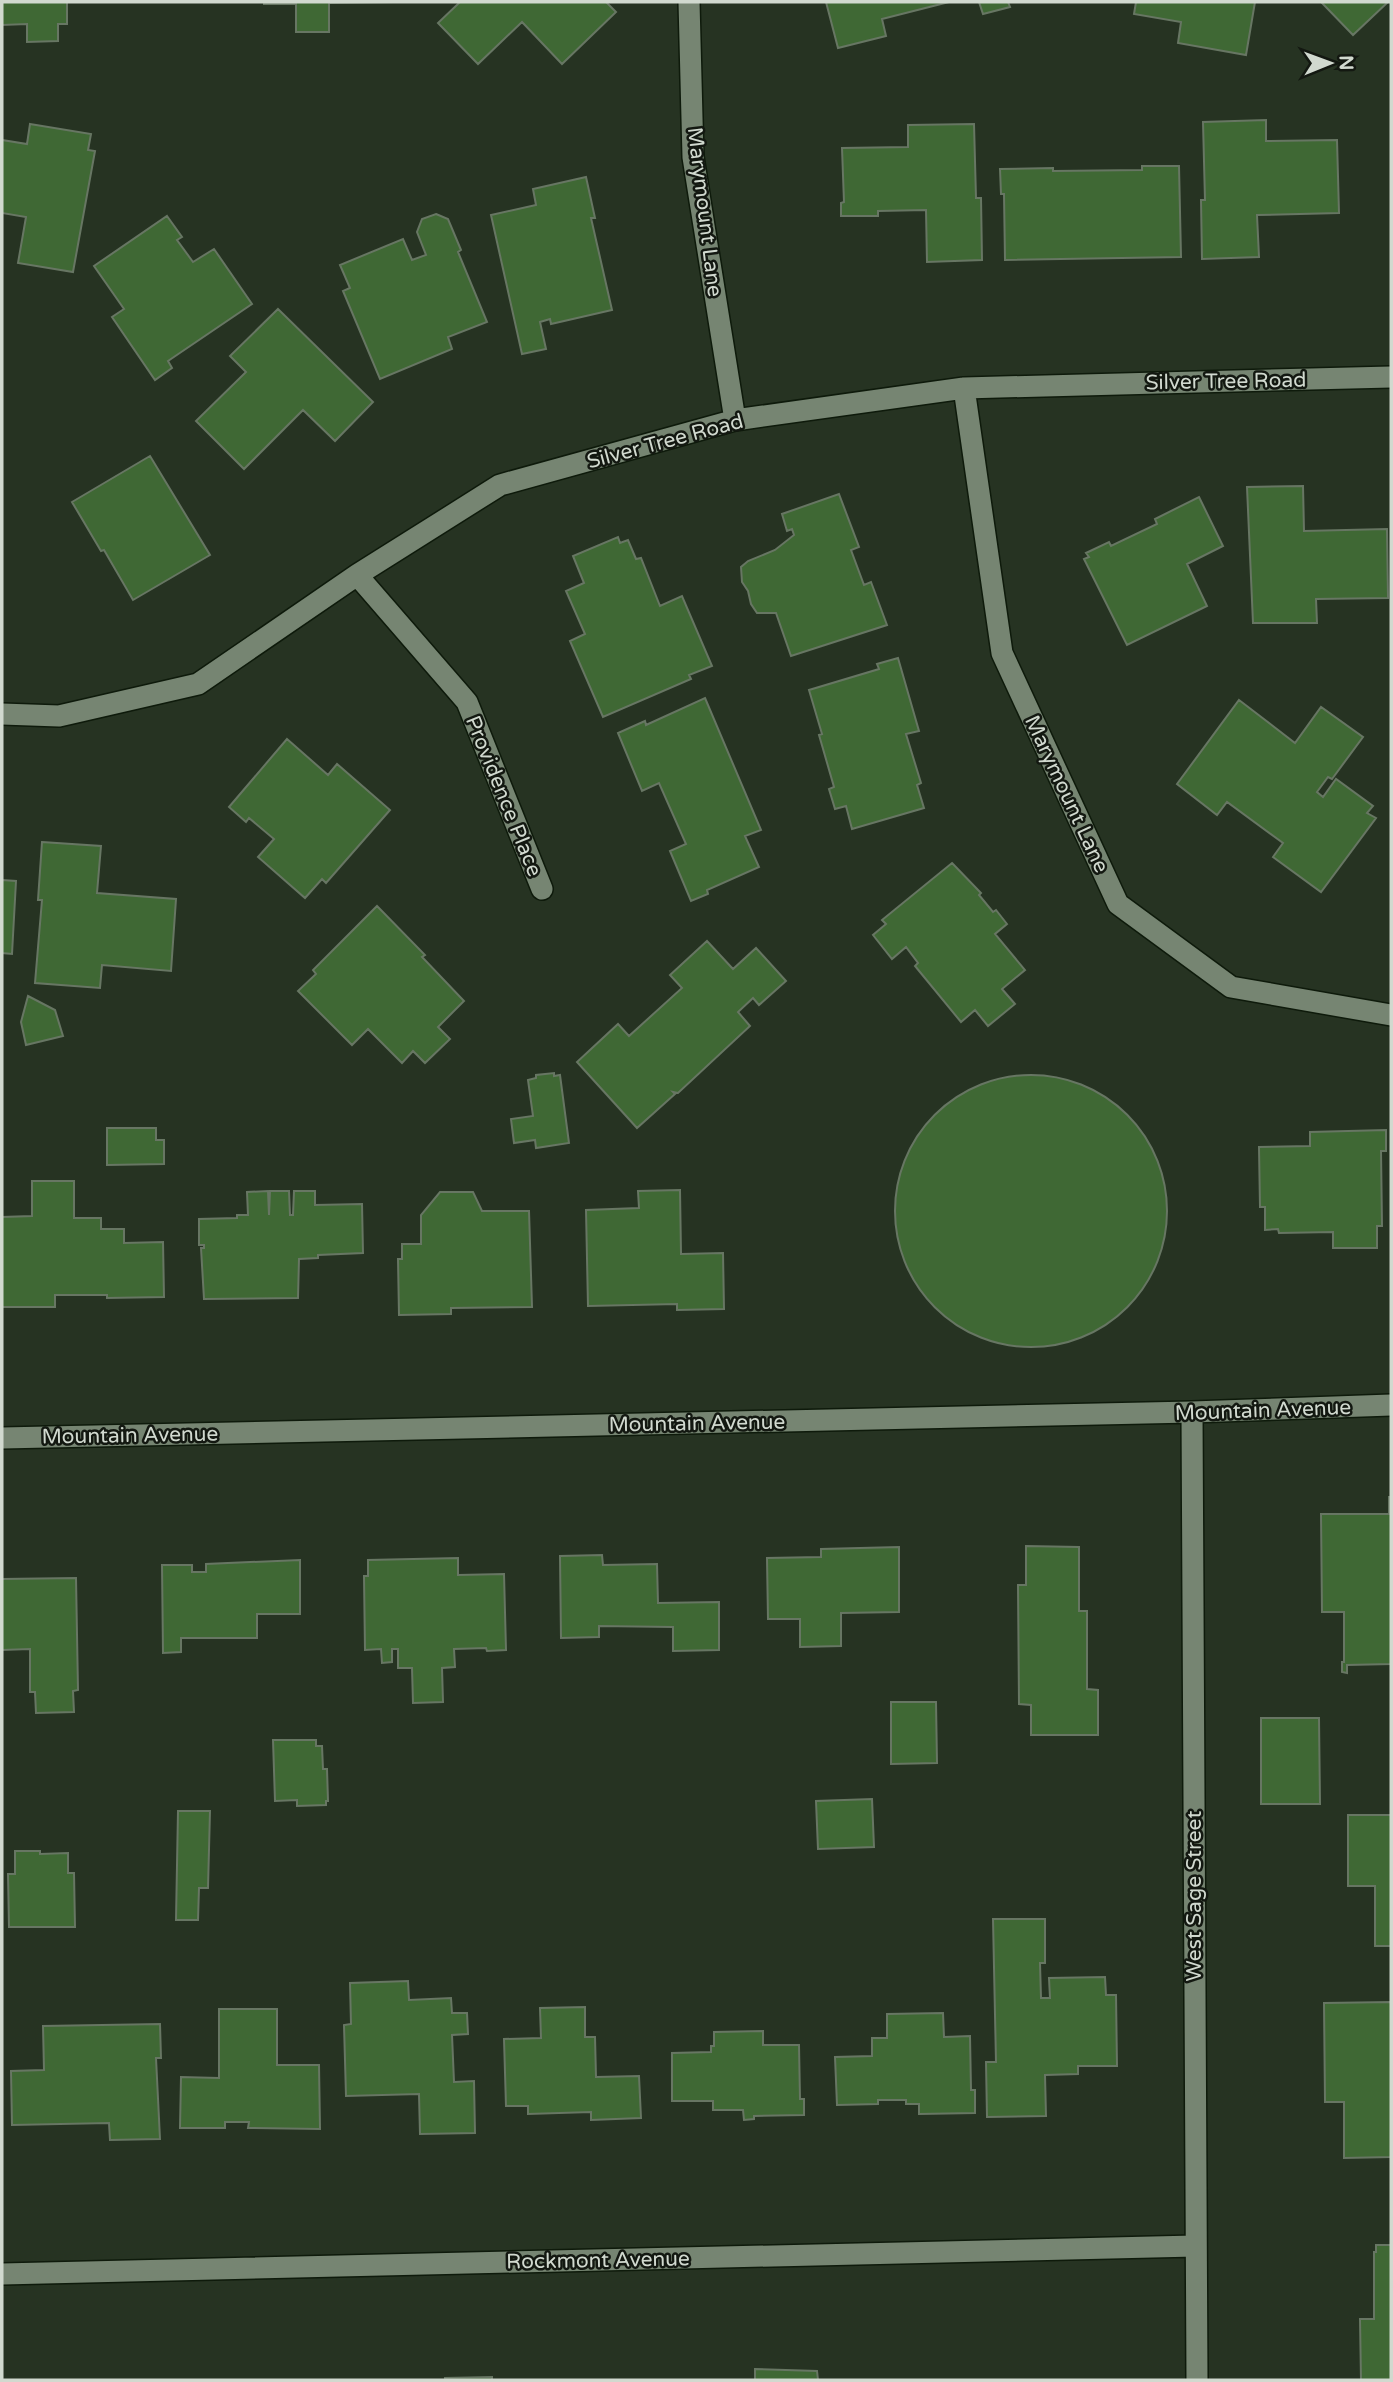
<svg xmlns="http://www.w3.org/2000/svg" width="1393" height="2382" viewBox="0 0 1393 2382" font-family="'Varela Round',sans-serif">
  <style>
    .building { fill: #3f6834; stroke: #677663; stroke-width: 2 }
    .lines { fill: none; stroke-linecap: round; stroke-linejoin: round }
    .minor-casing { stroke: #0e1a0b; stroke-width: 24 }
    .minor { stroke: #768572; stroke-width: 21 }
    .labels { text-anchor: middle; stroke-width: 5; stroke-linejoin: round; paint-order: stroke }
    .street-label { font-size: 21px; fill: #d1d9cf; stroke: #131811 }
  </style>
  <rect width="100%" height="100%" fill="#263322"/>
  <path class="building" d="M2,2H67V24H58V41L27,42V24L2,25Z
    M264,2H394L329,3V32H296V4H264Z
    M460,2H606L616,12L562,64L522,22L478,64L438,23Z
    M826,2H949L882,19L886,36L838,48Z
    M979,2H1008L1010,7L983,14Z
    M1136,2H1255L1246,55L1178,43L1181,22L1134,14Z
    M1321,2H1388L1353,35Z
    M1266,120V141L1337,140L1339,213L1257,215L1259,257L1202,259L1201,200H1205L1203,122Z
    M30,124L91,134L88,150L95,151L73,272L18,263L26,217L2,213V140L27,144Z
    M974,124L976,198H981L982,260L927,262L926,210L878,211V216H841V203L844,202L842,148L908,147V125Z
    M1142,166H1179L1181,257L1005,260L1004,194H1001L1000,169L1053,168V171L1142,170Z
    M586,177L595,218H591L612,310L551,324L550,319L540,322L546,349L522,354L491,215L536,205L533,189Z
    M436,214L448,219L461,250L458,252L487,322L448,337L452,349L380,379L343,291L350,288L340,265L403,239L412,260L426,255L417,232L422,219Z
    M167,216L182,237L177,240L193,262L214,249L252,304L168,361L172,368L155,380L112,317L124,309L94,266Z
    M278,309L373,402L335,441L303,410L244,469L196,421L246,372L230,356Z
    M150,456L210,555L133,600L104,550L101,551L72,502Z
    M1303,486L1304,531L1387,529L1388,598L1316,599L1317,623H1253L1247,487Z
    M839,494L859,547L851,550L864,585L871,582L887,625L791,656L776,613H757L751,604L748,591L742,582L741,567L748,561L775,550L794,535L792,529L787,531L782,514Z
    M1199,497L1223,546L1187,564L1207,606L1127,645L1084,559L1089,557L1086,553L1109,542L1111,546L1157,524L1155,519Z
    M618,537L620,543L628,540L636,559L641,558L660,606L682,596L712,666L689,675L691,679L603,717L570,641L585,634L566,591L584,583L573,556Z
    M898,658L919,731L906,734L921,783L917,785L924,808L852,829L846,806L835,809L829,789L834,787L819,735L822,734L809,690L879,669L877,664Z
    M705,698L761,830L745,836L759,867L707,890L708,894L691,901L670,851L686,844L659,783L642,791L618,733L645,721L646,725Z
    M1239,700L1295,743L1321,707L1363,737L1332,779L1328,777L1317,792L1323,797L1336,779L1373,806L1367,813L1376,818L1321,892L1273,857L1283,843L1227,802L1217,815L1177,784Z
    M287,739L328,775L337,764L390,810L326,883L322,879L305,898L258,857L274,839L249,818L246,822L229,807Z
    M42,842L101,846L97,893L176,899L171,971L102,965L100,988L35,983L42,900H38Z
    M952,863L981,893L979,895L993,912L996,910L1007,924L995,934L1025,970L1002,989L1015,1004L988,1026L975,1010L961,1022L915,966L918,963L906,947L892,959L873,935L886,924L882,920Z
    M2,880L16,881L12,954L2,953Z
    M377,906L425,955L422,957L464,1001L438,1027L450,1039L425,1063L413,1051L402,1063L368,1029L352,1045L298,991L316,974L313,970Z
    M707,941L733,969L756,948L786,981L759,1005L753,998L738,1012L750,1026L678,1093L673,1092L675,1094L637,1128L577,1062L618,1024L629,1036L682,988L670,975Z
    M28,996L55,1010L63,1036L26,1045L21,1022Z
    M554,1073V1076L560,1075L569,1143L536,1148L535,1140L514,1143L511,1119L533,1116L528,1080L536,1078V1075Z
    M895 1211a136 136 0 1 1 272 0a136 136 0 1 1-272 0Z
    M107,1128H156V1140H164V1164L107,1165Z
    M1386,1130V1151H1381L1382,1226H1377V1248H1333V1232L1279,1233L1278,1229L1265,1230V1207H1260L1259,1147L1310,1146V1132Z
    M32,1181H74V1218H101V1229H124V1243L163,1242L164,1297L107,1298V1295H55V1307H2V1217L32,1216Z
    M680,1190L681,1254L723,1253L724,1309L677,1310V1304L588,1306L586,1210L639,1208L638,1191Z
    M268,1191L269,1215L270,1191H289L290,1215H293L294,1191H315V1205L362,1204L363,1253L318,1255V1258L299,1259L298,1298L204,1299L201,1248H204V1245H199V1219L237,1218V1215H248L247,1192Z
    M440,1192H473L482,1211H529L532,1307L451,1308V1314L399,1315L398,1259H402V1244H421V1215Z
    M1389,1497H1391V1664L1347,1665V1673L1342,1672V1662H1344V1612H1322L1321,1514H1389Z
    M1026,1546L1079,1547V1611H1087V1689L1098,1690V1735H1031V1705L1019,1704L1018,1585H1026Z
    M899,1547V1612L841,1613V1646L800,1647V1619H768L767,1558L821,1557V1549Z
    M602,1555L603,1565L657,1564L658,1603L719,1602V1650L673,1651V1627L599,1626V1637L561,1638L560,1556Z
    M458,1558V1575L504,1574L506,1650L487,1651L486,1648L454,1649L455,1667L442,1668L443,1702L413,1703L412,1668H398V1649H392V1662L382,1663L381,1649L365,1650L364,1576H368V1560Z
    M300,1560V1614H257V1638H181V1652L163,1653L162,1565H192V1572H206V1564Z
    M76,1578L78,1690L73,1691L74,1712L36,1713L35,1692H30V1649L2,1650V1579Z
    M891,1702H936L937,1763L891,1764Z
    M1261,1718H1319L1320,1804H1261Z
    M273,1740H316V1746H322L323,1769H327L328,1801H326V1805L297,1806V1800L275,1801Z
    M872,1799L874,1847L818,1849L816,1801Z
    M178,1811H210L208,1888H199L198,1920H176Z
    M1348,1815H1391V1946H1375V1886H1348Z
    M15,1851H40V1854L68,1853V1873H74L75,1927H9L8,1874H15Z
    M993,1919H1045V1963H1040L1041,1998H1050L1049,1978L1105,1977L1106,1995H1116L1117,2066H1078V2074L1045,2075L1046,2116L987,2117L986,2062H996Z
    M408,1981L409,2000L451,1998L452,2013H467L468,2034L452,2035L454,2082L474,2081L475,2133L420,2134L419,2094L346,2096L344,2025L351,2024L350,1983Z
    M1391,2002V2157L1344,2158V2102H1325L1324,2003Z
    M585,2007V2037H595L596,2077L639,2076L641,2118L591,2120V2112L528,2114V2106H506L504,2039L541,2038L540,2008Z
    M219,2009H277V2065H319L320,2129L248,2128L249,2122H225V2128H180L181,2077L219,2078Z
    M943,2013L944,2037L970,2036L971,2090H975V2113L919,2114V2104H906V2100H878V2104L837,2105L835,2057L872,2056V2038H887V2014Z
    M160,2024L161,2058H156L160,2139L110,2140L109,2123L12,2125L11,2071L44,2070L43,2026Z
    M763,2031V2045H799L800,2099H804V2115L754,2116V2119L744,2120L743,2110H713V2101H672V2053L711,2052V2046H714V2032Z
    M1376,2245H1391V2380H1361L1360,2319H1374V2252H1376Z
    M755,2369L817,2371L818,2380H729H755Z
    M492,2377V2380H445V2378Z"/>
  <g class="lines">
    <g class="minor-casing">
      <path id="minor" d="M689,2L693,157L735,420
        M964,388L1002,653L1118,904L1231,987L1391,1015
        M357,575L467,702L542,889
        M2,714L59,716L198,684L357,575L500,485L735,420L964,388L1391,377
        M1192,1412L1197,2380
        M2,1438L1192,1412L1391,1405
        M2,2274L1195,2246"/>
    </g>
    <use href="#minor" class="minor"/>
  </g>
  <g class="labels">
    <g class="street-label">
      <text transform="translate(705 212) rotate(83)" y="7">Marymount Lane</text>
      <text transform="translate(1226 381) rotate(-1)" y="7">Silver Tree Road</text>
      <text transform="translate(665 441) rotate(-15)" y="7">Silver Tree Road</text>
      <text transform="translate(1067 794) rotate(65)" y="7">Marymount Lane</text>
      <text transform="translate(504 796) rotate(68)" y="7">Providence Place</text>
      <text transform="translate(1263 1410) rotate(-2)" y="7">Mountain Avenue</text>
      <text transform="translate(697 1423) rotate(-1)" y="7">Mountain Avenue</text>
      <text transform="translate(130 1435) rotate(-1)" y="7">Mountain Avenue</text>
      <text transform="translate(1194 1896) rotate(-90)" y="7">West Sage Street</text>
      <text transform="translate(598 2260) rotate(-1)" y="7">Rockmont Avenue</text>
    </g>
  </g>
  <rect width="1393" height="2382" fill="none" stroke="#d1d9cf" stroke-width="7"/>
  <g transform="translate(1330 63) rotate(89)" stroke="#131811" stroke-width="5" paint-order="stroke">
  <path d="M0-5L12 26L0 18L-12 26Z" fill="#d1d9cf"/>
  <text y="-10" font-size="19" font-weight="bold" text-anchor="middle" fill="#d1d9cf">N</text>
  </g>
</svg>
